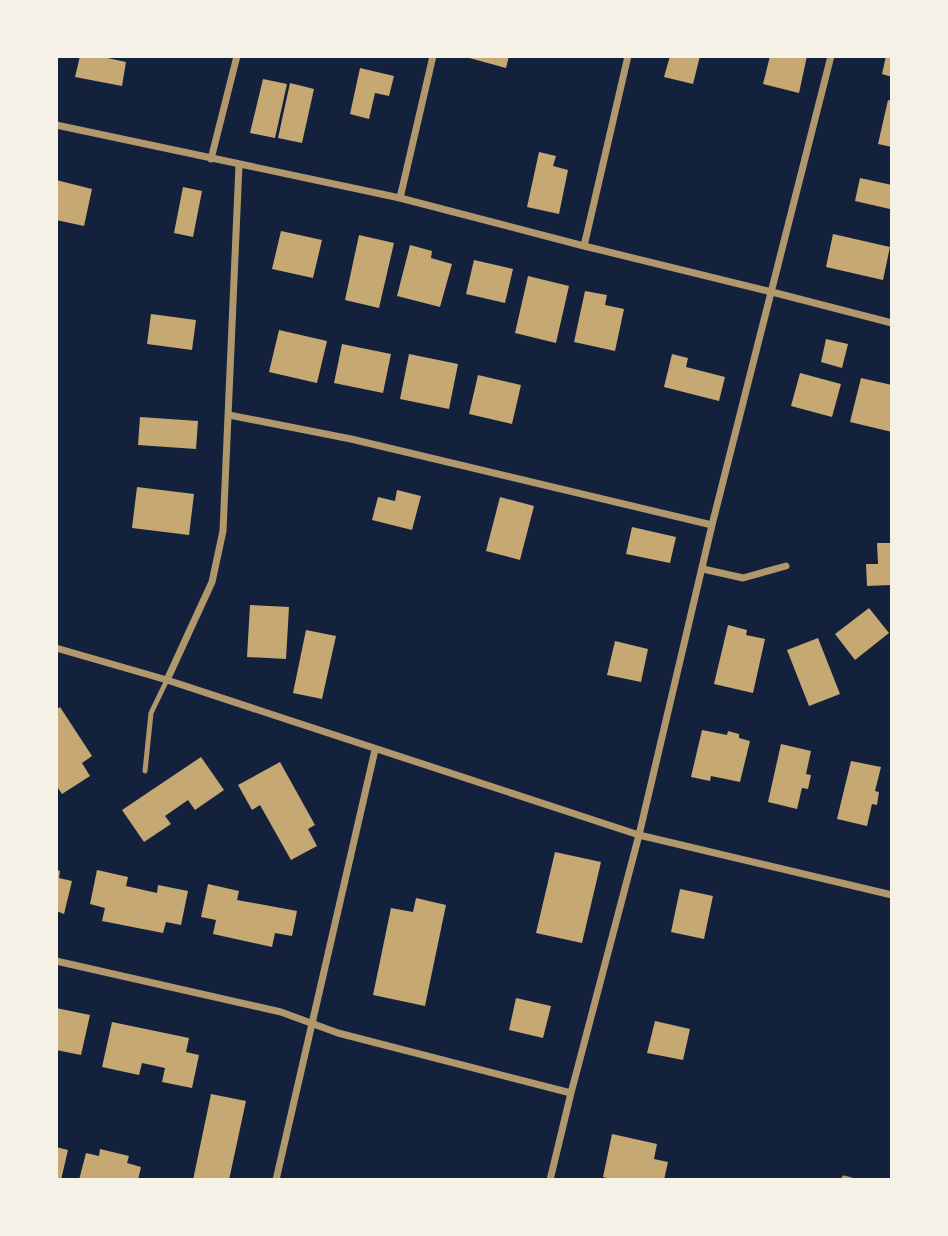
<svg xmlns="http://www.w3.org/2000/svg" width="948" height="1236" viewBox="0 0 948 1236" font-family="Overpass,sans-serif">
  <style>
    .building { fill: #c6a872 }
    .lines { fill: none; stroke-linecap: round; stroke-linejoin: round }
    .service { stroke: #b1986c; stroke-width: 5 }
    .minor { stroke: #b1986c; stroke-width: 7 }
  </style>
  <rect width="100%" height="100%" fill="#14213d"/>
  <path class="building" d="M80,56H98L126,62L122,86L75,77Z
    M462,56H509L506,68Z
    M670,56H700L693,84L664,77Z
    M770,56H807L799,93L763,84Z
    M886,56H892V77L882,74Z
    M360,68L394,76L389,96L375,93L369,119L350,114Z
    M263,79L287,84L275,138L250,133Z
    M290,83L314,89L302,143L278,138Z
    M888,100L892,101V147L878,144Z
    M539,152L556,156L553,166L568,170L559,214L527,207Z
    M860,178L892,185V201L890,209L855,201Z
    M56,180L92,189L84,226L56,220Z
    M183,187L202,191L193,237L174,233Z
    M281,231L322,240L313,278L272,269Z
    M833,234L890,247L883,280L826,267Z
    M359,235L394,243L379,308L345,300Z
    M410,245L432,251L431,258L452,264L440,307L397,296Z
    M474,260L513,269L505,303L466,294Z
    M528,276L569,286L556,343L515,333Z
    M585,291L607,295L605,305L624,309L615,351L574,342Z
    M151,314L196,320L192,350L147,344Z
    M279,330L327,341L317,383L269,372Z
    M826,339L848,344L842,368L821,362Z
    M342,344L391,354L383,393L334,383Z
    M409,354L458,364L449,409L400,399Z
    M672,354L688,358L686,367L725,377L719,401L664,387Z
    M800,373L841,384L832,417L791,406Z
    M478,375L521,385L512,424L469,414Z
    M861,378L892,385V432L850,422Z
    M140,417L198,421L196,449L138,445Z
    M137,487L194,494L189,535L132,528Z
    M397,490L421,496L412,530L372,520L378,497L395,501Z
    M500,497L534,506L520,560L486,551Z
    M632,527L676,537L670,563L626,554Z
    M877,543H892V585L867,586L866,564H878Z
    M250,605L289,607L286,659L247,657Z
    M869,608L889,633L855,660L835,634Z
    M728,625L747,630L746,635L765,639L753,693L714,684Z
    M306,630L336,636L322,699L293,693Z
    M818,638L840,694L809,706L787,650Z
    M615,641L648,649L641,682L607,675Z
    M60,707L92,756L82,763L90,776L62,794L56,785V710Z
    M702,730L727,735L728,731L739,734V738L750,741L740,782L711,776L710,781L691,777Z
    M781,744L811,751L806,774L811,775L808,789L802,788L797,809L768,802Z
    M201,757L224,790L195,810L188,800L165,816L171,824L144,842L122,810Z
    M851,761L881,767L875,791L879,792L877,805L872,804L867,826L837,819Z
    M280,762L315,825L308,829L317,846L291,860L260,805L252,810L238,785Z
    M555,852L601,862L582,943L536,933Z
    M56,870L60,871L59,878L72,881L64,914L56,911Z
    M97,870L128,877L126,886L157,893L158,885L188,891L181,925L166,922L163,933L102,921L105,908L90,904Z
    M208,884L239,891L237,900L297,911L292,936L275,933L272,947L213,934L216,920L201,917Z
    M680,889L713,896L704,939L671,932Z
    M416,898L446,905L425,1006L373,995L391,908L413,912Z
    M516,998L551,1006L543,1038L509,1030Z
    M56,1008L90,1015L81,1055L56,1050Z
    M655,1021L690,1029L683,1060L647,1053Z
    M112,1022L189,1038L186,1052L199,1055L192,1088L162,1082L165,1068L142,1063L139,1075L102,1067Z
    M211,1094L246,1101L229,1180H193Z
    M612,1134L657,1144L654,1159L668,1162L664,1180H615L603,1177Z
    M56,1147L68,1150L61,1180H56Z
    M100,1149L129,1156L127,1163L141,1167L138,1180H79L86,1153L99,1156Z"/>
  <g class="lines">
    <path class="service" d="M145,771L151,713L167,680
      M844,1178L851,1180"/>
    <path class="minor" d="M56,125L400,198L584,246L772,292L892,323
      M211,159L237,56
      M400,198L433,56
      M584,246L628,56
      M229,415L351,439L712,525
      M703,569L743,578L786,566
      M56,648L167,680L639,835L892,895
      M167,680L212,582L223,531L239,165
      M56,961L281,1012L338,1033L571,1093
      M276,1180L375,750
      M550,1180L571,1093L639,835L712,525L831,56"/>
  </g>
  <rect width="948" height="1236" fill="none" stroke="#f6f1e7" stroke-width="116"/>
</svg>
